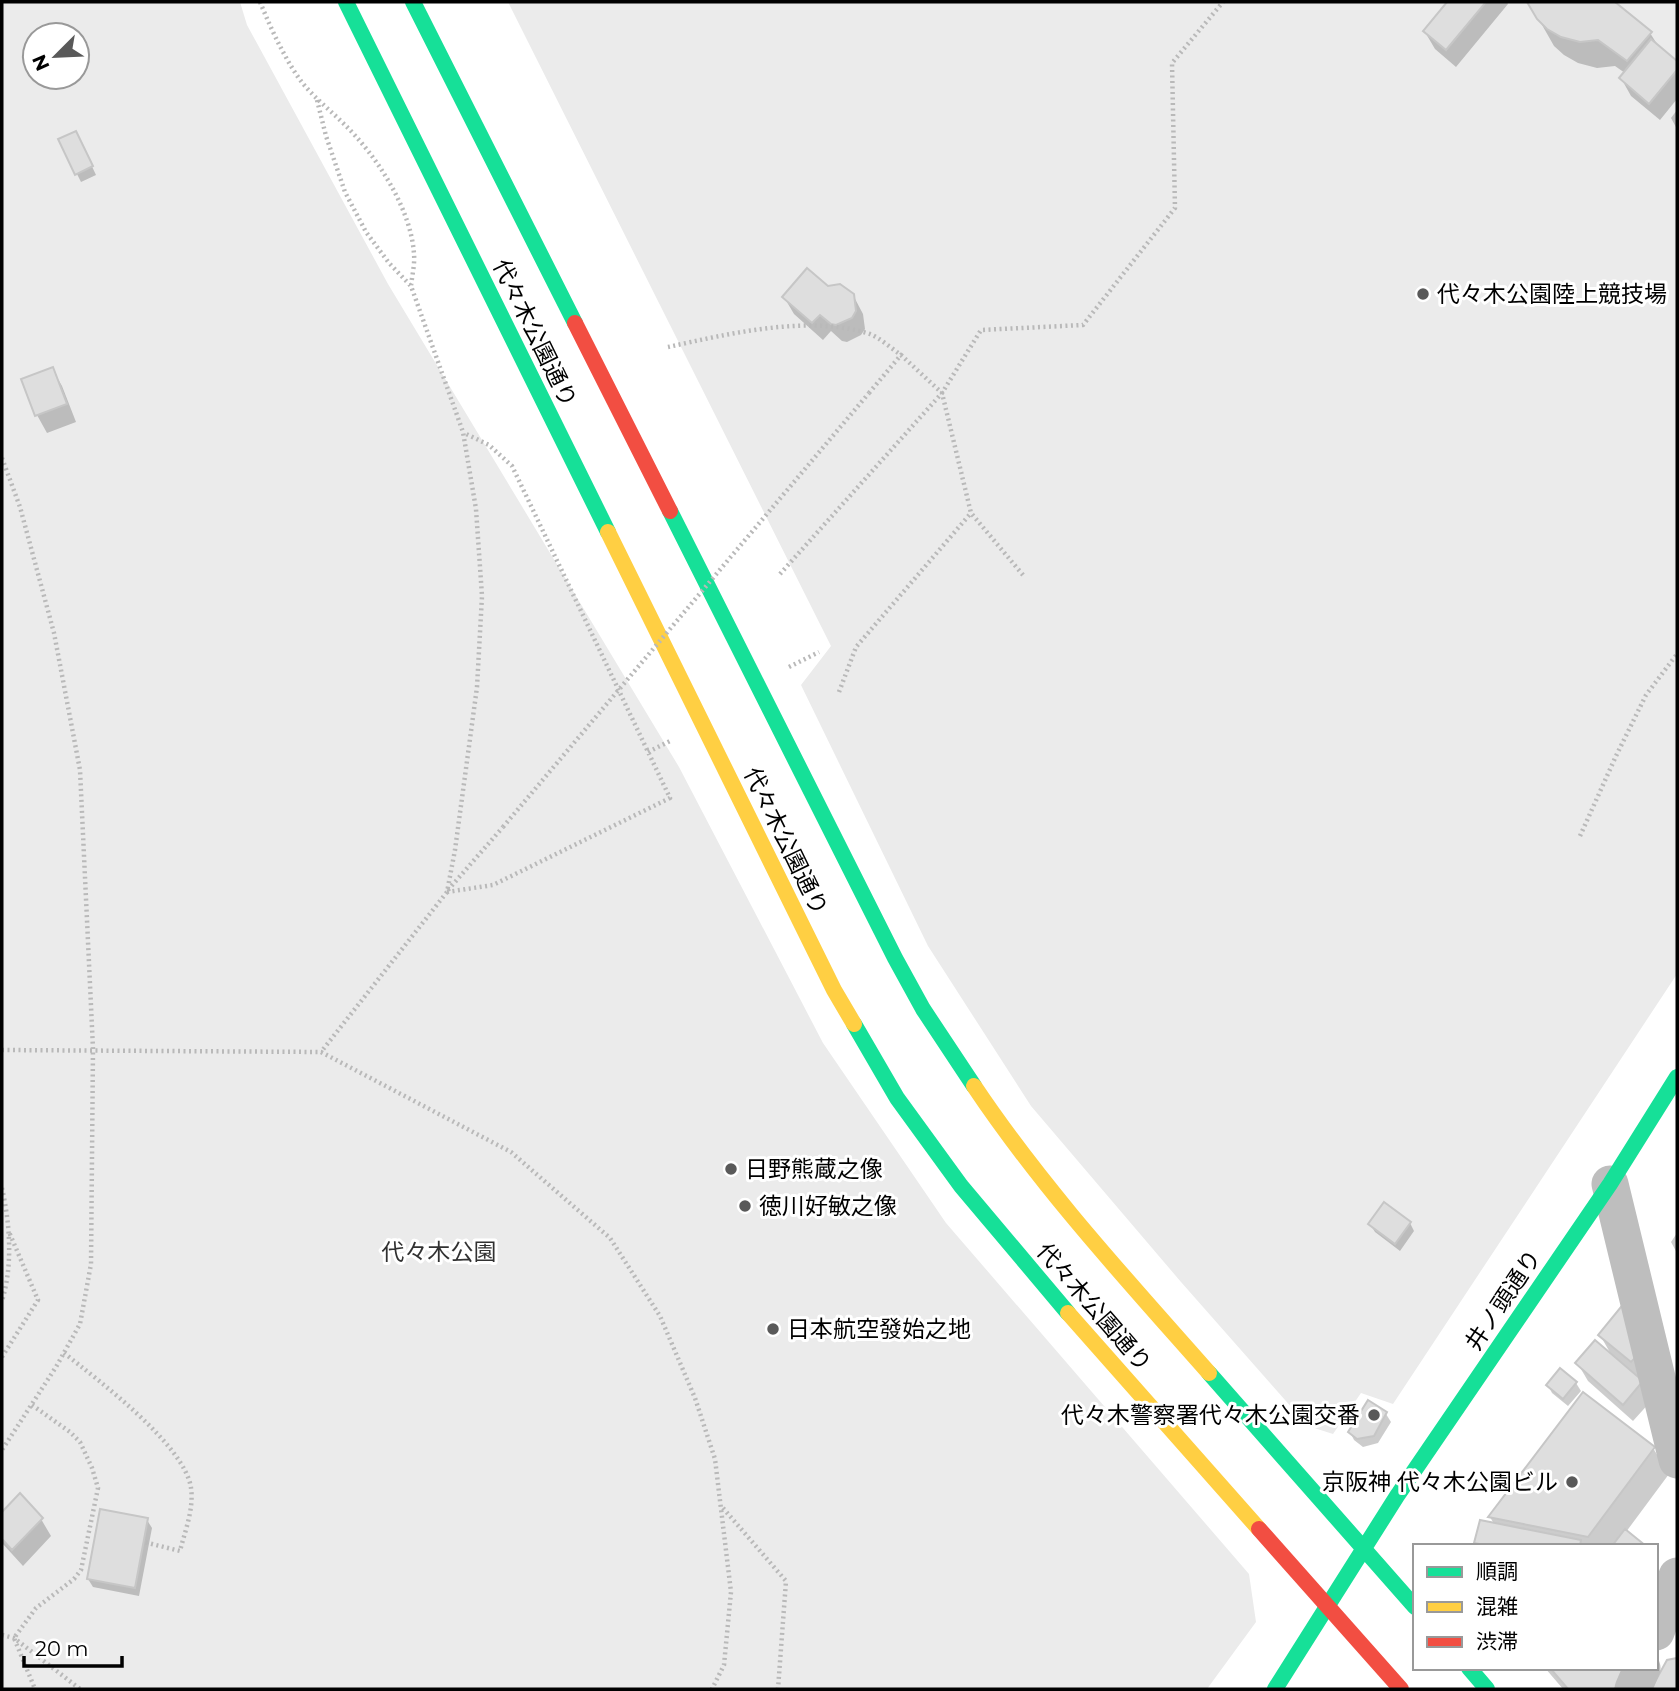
<svg xmlns="http://www.w3.org/2000/svg" width="1679" height="1691" viewBox="0 0 1679 1691" font-family="Montserrat,'Noto Sans JP',sans-serif">
  <style>
    .park { fill: #ebebeb; fill-rule: evenodd }
    .shadow { fill: #0003 }
    .building { fill: #dedede; stroke: #c6c6c6; stroke-width: 2 }
    .lines { fill: none; stroke-linecap: round; stroke-linejoin: round }
    .path { stroke: #b9b9b9; stroke-width: 4.5; stroke-dasharray: 2 3.5; stroke-linecap: butt }
    .street { stroke: #bebebe; stroke-width: 37 }
    .fast { stroke: #16e098; stroke-width: 16 }
    .slow { stroke: #ffcf43; stroke-width: 16 }
    .jam { stroke: #f24e42; stroke-width: 16 }
    .path-bridge { stroke: #b9b9b9; stroke-width: 4.5; stroke-dasharray: 2 3.5; stroke-linecap: butt }
    .poi-dot { fill: #595959; stroke: #fff; stroke-width: 2.5 }
    .labels { text-anchor: middle; stroke-width: 6; stroke-linejoin: round; paint-order: stroke }
    .poi-label { font-size: 23px; fill: #000; stroke: #fff; text-anchor: start }
    .street-label { font-size: 23px; fill: #000; stroke: #fff }
    .park-label { font-size: 23px; fill: #313131; stroke: #fff }
  </style>
  <rect width="100%" height="100%" fill="#fff"/>
  <path class="park" d="M2,2H240L247,25L388,284L679,767L823,1043L946,1223L1249,1574L1256,1622L1207,1689H2ZM35,35H77V77H35Z
    M508,2H1677V974L1393,1404L1361,1393L1333,1434L1308,1426L1181,1282L1031,1106L928,946L801,685L831,646Z"/>
  <path class="shadow" d="M1449,2H1507L1508,4L1456,67L1435,49L1425,32Z
    M1529,2H1613L1650,33L1659,47L1677,63V99L1660,120L1631,96L1621,78L1625,73L1615,66L1597,68L1578,63L1564,55L1554,46Z
    M1677,110V129L1671,118Z
    M60,140L80,141L96,175L81,182Z
    M827,288L853,295L863,314L865,329L861,335L847,342L842,341L831,331L823,340L794,314L784,297Z
    M52,369L62,386L76,422L47,433L37,415Z
    M1410,1223L1414,1231L1400,1251L1375,1232L1370,1224Z
    M1677,1233V1253L1671,1242Z
    M1626,1304L1652,1400L1633,1421L1588,1381L1578,1364L1612,1356L1600,1335Z
    M1576,1383L1581,1391L1568,1406L1552,1393L1548,1385Z
    M1583,1394L1653,1448L1669,1474L1626,1532L1643,1546H1478L1476,1542L1494,1524L1490,1517Z
    M1386,1414L1391,1422L1378,1443L1363,1447L1354,1440L1350,1432Z
    M20,1496L41,1519L51,1536L23,1566L2,1543V1514Z
    M147,1520L152,1528L139,1596L93,1587L88,1579Z
    M1545,1668H1651L1645,1689H1563Z"/>
  <path class="building" d="M1447,2H1486L1446,50L1423,31Z
    M1527,2H1615L1652,32L1627,61L1598,40L1580,42L1561,37L1547,29L1537,19Z
    M1651,39L1677,61V70L1649,104L1619,78Z
    M76,131L93,166L75,175L58,139Z
    M807,268L828,286L840,284L854,294L856,311L852,318L836,325L831,324L820,315L812,323L782,297Z
    M53,367L67,404L35,416L21,379Z
    M1384,1202L1411,1222L1395,1244L1368,1224Z
    M1625,1302L1637,1356L1631,1362L1598,1335Z
    M1595,1340L1643,1381L1623,1405L1575,1363Z
    M1560,1368L1577,1382L1563,1399L1546,1385Z
    M1583,1392L1655,1447L1588,1537L1488,1517Z
    M1368,1400L1387,1412L1374,1436L1357,1439L1348,1432Z
    M20,1493L43,1518L12,1550L2,1539V1512Z
    M100,1509L148,1518L135,1588L87,1579Z
    M1480,1520L1581,1540L1580,1546H1489L1474,1543Z
    M1625,1529L1646,1546H1612Z
    M1677,1658V1689H1651L1667,1660Z
    M1550,1668H1629L1625,1680L1614,1689H1568Z"/>
  <g class="lines">
    <path class="path" d="M260,2C270,26 281,51 296,74C309,94 327,107 344,124C376,155 411,208 414,254C415,264 412,276 411,286
      M317,100L326,136L345,192L366,232L389,263L411,286L463,432L476,509L482,596L477,687L455,850L447,892L321,1052
      M668,347C728,334 809,314 870,334C880,338 891,348 901,355
      M2,458L20,507L54,633L80,770L93,1049L91,1264L80,1324L56,1367L2,1450
      M780,574L942,393L901,355L869,393
      M1023,575L971,513L942,393L981,330L1083,325L1175,208L1172,63L1223,2
      M789,667L819,652
      M839,692L856,647L971,513
      M648,752L672,740
      M1580,836L1616,756L1646,695L1677,654
      M448,890L503,827
      M447,892L493,885L670,798L512,466L489,445L464,433
      M2,1050L321,1052L511,1152L610,1238L660,1316L695,1398L715,1459L731,1592L724,1665L712,1689
      M2,1188C10,1224 13,1265 2,1301
      M64,1353C98,1380 185,1445 191,1488C194,1509 185,1531 180,1551L144,1542
      M2,1357L38,1300L9,1232
      M32,1405L70,1432L80,1442L92,1468L98,1488L81,1570L74,1579L36,1608L14,1638L35,1689
      M723,1508L786,1581L778,1689
      M2,1635L14,1638L80,1689"/>
    <path class="street" d="M1610,1184L1677,1460
      M1656,1632L1677,1576
      M1633,1689L1642,1668"/>
    <path class="fast" d="M346,2L608,532
      M413,2L575,323
      M670,511L895,958L923,1009L974,1086
      M854,1024L897,1098L961,1186L1068,1313
      M1209,1373L1415,1607
      M1469,1668L1487,1689
      M1275,1689L1397,1496L1610,1184L1677,1077"/>
    <path class="slow" d="M608,532L834,990L854,1024
      M974,1086C1043,1189 1127,1280 1209,1373
      M1068,1313L1259,1529"/>
    <path class="jam" d="M575,323L670,511
      M1259,1529L1401,1689"/>
    <path class="path-bridge" d="M503,827L869,393"/>
  </g>
  <g class="poi-dot">
    <circle cx="1423" cy="294" r="7"/>
    <circle cx="731" cy="1169" r="7"/>
    <circle cx="745" cy="1206" r="7"/>
    <circle cx="773" cy="1329" r="7"/>
    <circle cx="1374" cy="1415" r="7"/>
    <circle cx="1572" cy="1482" r="7"/>
  </g>
  <g class="labels">
    <g class="poi-label">
      <text x="1437" y="302">代々木公園陸上競技場</text>
      <text x="745" y="1177">日野熊蔵之像</text>
      <text x="759" y="1214">徳川好敏之像</text>
      <text x="787" y="1337">日本航空發始之地</text>
      <text x="1360" y="1423" text-anchor="end">代々木警察署代々木公園交番</text>
      <text x="1558" y="1490" text-anchor="end">京阪神 代々木公園ビル</text>
    </g>
    <g class="street-label">
      <text transform="translate(535 333) rotate(64)" y="8">代々木公園通り</text>
      <text transform="translate(786 841) rotate(64)" y="8">代々木公園通り</text>
      <text transform="translate(1503 1300) rotate(-56)" y="8">井ノ頭通り</text>
      <text transform="translate(1094 1307) rotate(49)" y="8">代々木公園通り</text>
    </g>
    <g class="park-label">
      <text x="439" y="1260">代々木公園</text>
    </g>
  </g>
  <rect width="1679" height="1691" fill="none" stroke="#000000" stroke-width="7"/>
  <rect x="1413" y="1544" width="245" height="126" fill="#ffffff" stroke="#999999" stroke-width="2"/>
  <rect x="1427" y="1567" width="35" height="10" fill="#16e098" stroke="#999999" stroke-width="2"/>
  <text x="1476" y="1579" font-size="21" fill="#000000">順調</text>
  <rect x="1427" y="1602" width="35" height="10" fill="#ffcf43" stroke="#999999" stroke-width="2"/>
  <text x="1476" y="1614" font-size="21" fill="#000000">混雑</text>
  <rect x="1427" y="1637" width="35" height="10" fill="#f24e42" stroke="#999999" stroke-width="2"/>
  <text x="1476" y="1649" font-size="21" fill="#000000">渋滞</text>
  <g transform="translate(56 56) rotate(246)"><circle r="33" fill="#ffffff" stroke="#999999" stroke-width="2"/>
  <path d="M0-5L12 26L0 18L-12 26Z" fill="#595959"/>
  <text y="-10" font-size="19" font-weight="bold" text-anchor="middle" fill="#000000">N</text>
  </g>
  <path d="M24 1656v10h98v-10" fill="none" stroke="#000000" stroke-width="3.5"/>
  <text x="35" y="1656" font-size="21" fill="#000000" stroke="#ffffff" stroke-width="5" paint-order="stroke">20 m</text>
</svg>
